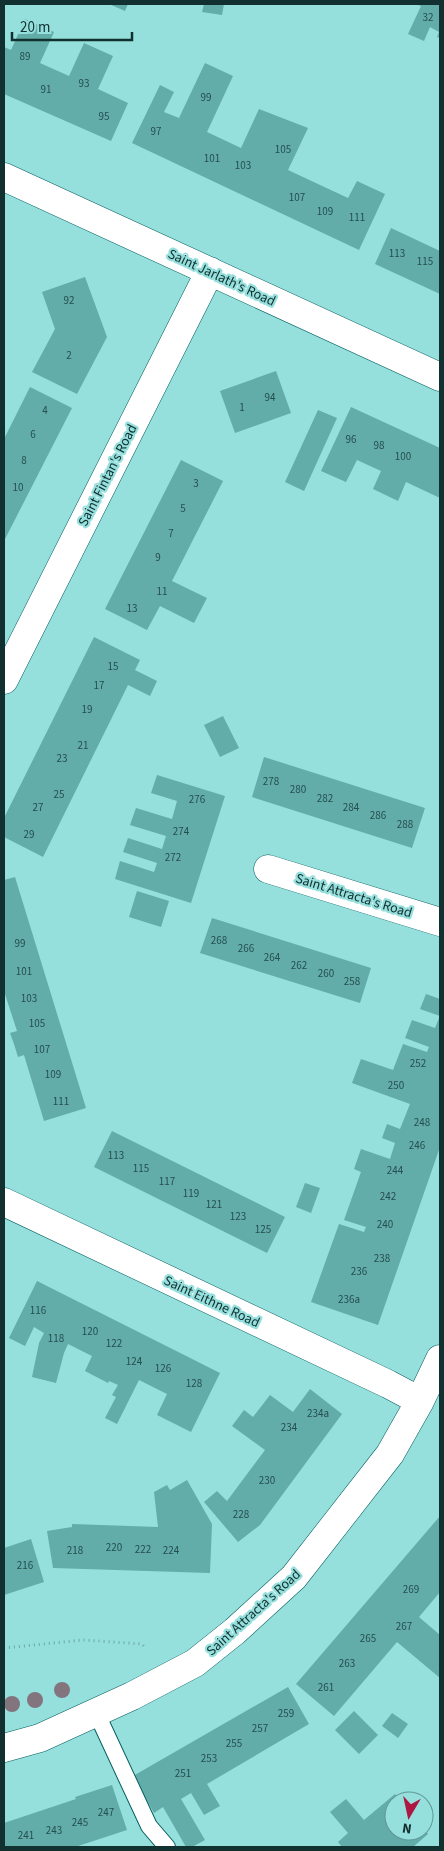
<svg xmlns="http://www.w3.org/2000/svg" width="444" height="1851" viewBox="0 0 444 1851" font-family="'Source Sans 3',sans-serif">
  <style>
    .building { fill: #62acaa }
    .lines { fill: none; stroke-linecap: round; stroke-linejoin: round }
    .service-casing { stroke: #055f5e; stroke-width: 18 }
    .minor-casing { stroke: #055f5e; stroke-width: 29 }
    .path { stroke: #6ca9a7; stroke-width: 3; stroke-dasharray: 1 4; stroke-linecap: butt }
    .service { stroke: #fff; stroke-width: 16 }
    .minor { stroke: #fff; stroke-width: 28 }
    .tree { fill: #83757e }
    .labels { text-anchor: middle; stroke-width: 4.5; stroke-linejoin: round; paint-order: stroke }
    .number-label { font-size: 11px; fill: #254f4e }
    .street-label { font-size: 14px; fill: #11302f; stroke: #95dfdd }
  </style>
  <rect width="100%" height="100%" fill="#95dfdd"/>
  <path class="building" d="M109,4H128L125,11Z
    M204,4H224L222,15L202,12Z
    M415,4H440V38L437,37L439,32L430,27L424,41L408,34L421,6Z
    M25,19L54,32L40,63L69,76L84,43L113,56L98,89L128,103L111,141L4,94V47L11,50Z
    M205,63L233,76L207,132L241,148L259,109L308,128L288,170L348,198L357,181L385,194L359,250L132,143L160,85L174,92L164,112L179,118Z
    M391,228L440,251V294L375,264Z
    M85,277L107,337L77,394L32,372L55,329L42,292Z
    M276,371L291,413L235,433L220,391Z
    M30,387L72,408L4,541V439Z
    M351,407L440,448V498L406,482L398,501L373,489L381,471L357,460L346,482L321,471Z
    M318,410L337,418L304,491L285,482Z
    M181,460L223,481L172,581L207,598L194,623L160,606L147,630L105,609Z
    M94,637L140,660L135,670L157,681L150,696L128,685L43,857L4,837V818Z
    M223,716L239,748L220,757L204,725Z
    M264,757L425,808L412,848L252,797Z
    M157,775L225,796L191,903L115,879L120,861L154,872L157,863L123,852L128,838L162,849L166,836L130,825L136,808L172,819L177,801L151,793Z
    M15,877L86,1108L44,1121L24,1055L18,1057L14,1044L10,1033L17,1031L4,991V880Z
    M137,891L169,901L161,927L129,917Z
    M212,918L371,968L360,1003L200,953Z
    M426,994L440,999V1147L378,1325L311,1302L339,1224L364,1232L366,1227L344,1220L361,1172L354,1169L361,1149L390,1159L395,1143L382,1138L387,1124L400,1129L410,1104L352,1083L361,1059L393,1070L403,1044L427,1052L429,1047L405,1038L412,1020L435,1028L440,1016L420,1009Z
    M112,1131L285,1217L267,1253L94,1167Z
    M305,1183L320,1188L311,1213L296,1207Z
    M37,1281L220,1373L191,1432L157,1415L167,1394L139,1380L117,1424L105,1418L116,1397L112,1395L118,1385L109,1381L108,1383L85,1371L92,1356L68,1344L64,1353L56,1383L32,1377L39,1343L44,1333L34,1327L25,1346L9,1338Z
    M310,1389L342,1414L260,1525L238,1542L204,1502L217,1491L227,1501L265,1450L232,1426L244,1410L253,1417L270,1395L293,1412Z
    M187,1480L212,1524L210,1573L53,1568L47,1531L72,1527V1524L158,1527L154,1492L167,1485L170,1490Z
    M440,1516V1592L419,1617L440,1635V1678L397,1642L334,1716L296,1684Z
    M31,1539L44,1582L4,1595V1548Z
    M288,1687L309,1724L207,1784L220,1806L204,1815L191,1793L181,1799L205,1840L192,1847H186L163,1807L154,1813L133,1776Z
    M354,1711L378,1735L359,1754L335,1730Z
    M392,1713L408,1724L398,1738L382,1726Z
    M112,1785L127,1830L75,1847H4V1823L76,1799L75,1797Z
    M395,1794L401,1801H394V1831H424V1829L428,1834L413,1847H342L338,1842L348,1833L330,1812L346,1799L364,1820Z"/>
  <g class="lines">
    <g class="service-casing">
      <path id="service" d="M96,1712L149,1826L167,1847"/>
    </g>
    <g class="minor-casing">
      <path id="minor" d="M4,177L440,377
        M4,680L210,271
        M268,869L440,922
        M4,1202L388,1384L420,1401
        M4,1748L40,1738L132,1696L195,1663L235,1631L294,1577L390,1454L420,1401L440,1359"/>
    </g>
    <path class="path" d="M4,1648L83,1640L142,1644L146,1649"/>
    <use href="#service" class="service"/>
    <use href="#minor" class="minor"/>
  </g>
  <g class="tree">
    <circle cx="62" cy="1690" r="8"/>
    <circle cx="35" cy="1700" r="8"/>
    <circle cx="12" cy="1704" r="8"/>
  </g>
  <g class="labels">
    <g class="number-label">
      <text x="428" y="21">32</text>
      <text x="25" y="60">89</text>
      <text x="84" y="87">93</text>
      <text x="46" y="93">91</text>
      <text x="206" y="101">99</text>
      <text x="104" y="120">95</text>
      <text x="156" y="135">97</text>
      <text x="283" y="153">105</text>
      <text x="212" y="162">101</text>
      <text x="243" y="169">103</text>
      <text x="297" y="201">107</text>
      <text x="325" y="215">109</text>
      <text x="357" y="221">111</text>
      <text x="397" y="257">113</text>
      <text x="425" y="265">115</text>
      <text x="69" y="304">92</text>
      <text x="69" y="359">2</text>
      <text x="270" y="401">94</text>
      <text x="242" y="411">1</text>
      <text x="45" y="414">4</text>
      <text x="33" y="438">6</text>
      <text x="351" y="443">96</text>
      <text x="379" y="449">98</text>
      <text x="403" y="460">100</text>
      <text x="24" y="464">8</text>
      <text x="196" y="487">3</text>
      <text x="18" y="491">10</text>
      <text x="183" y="512">5</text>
      <text x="171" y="537">7</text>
      <text x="158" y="561">9</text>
      <text x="162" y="595">11</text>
      <text x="132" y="612">13</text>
      <text x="113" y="670">15</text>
      <text x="99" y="689">17</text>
      <text x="87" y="713">19</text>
      <text x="83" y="749">21</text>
      <text x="62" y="762">23</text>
      <text x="271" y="785">278</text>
      <text x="298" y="793">280</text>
      <text x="59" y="798">25</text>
      <text x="325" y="802">282</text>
      <text x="197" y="803">276</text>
      <text x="38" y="811">27</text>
      <text x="351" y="811">284</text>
      <text x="378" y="819">286</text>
      <text x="405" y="828">288</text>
      <text x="181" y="835">274</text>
      <text x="29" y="838">29</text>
      <text x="173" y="861">272</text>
      <text x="219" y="944">268</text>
      <text x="20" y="947">99</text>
      <text x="246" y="952">266</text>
      <text x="272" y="961">264</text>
      <text x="299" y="969">262</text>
      <text x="24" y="975">101</text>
      <text x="326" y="977">260</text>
      <text x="352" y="985">258</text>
      <text x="29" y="1002">103</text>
      <text x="37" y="1027">105</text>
      <text x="42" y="1053">107</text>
      <text x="418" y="1067">252</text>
      <text x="53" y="1078">109</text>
      <text x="396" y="1089">250</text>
      <text x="61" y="1105">111</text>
      <text x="422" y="1126">248</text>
      <text x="417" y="1149">246</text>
      <text x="116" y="1159">113</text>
      <text x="141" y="1172">115</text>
      <text x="395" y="1174">244</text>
      <text x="167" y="1185">117</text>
      <text x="191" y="1197">119</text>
      <text x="388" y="1200">242</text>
      <text x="214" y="1208">121</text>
      <text x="238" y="1220">123</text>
      <text x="385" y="1228">240</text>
      <text x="263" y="1233">125</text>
      <text x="382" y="1262">238</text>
      <text x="359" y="1275">236</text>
      <text x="349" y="1303">236a</text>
      <text x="38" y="1314">116</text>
      <text x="90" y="1335">120</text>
      <text x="56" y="1342">118</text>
      <text x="114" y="1347">122</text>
      <text x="134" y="1365">124</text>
      <text x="163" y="1372">126</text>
      <text x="194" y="1387">128</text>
      <text x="318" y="1417">234a</text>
      <text x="289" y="1431">234</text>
      <text x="267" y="1484">230</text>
      <text x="241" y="1518">228</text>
      <text x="114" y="1551">220</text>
      <text x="143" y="1553">222</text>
      <text x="75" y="1554">218</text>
      <text x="171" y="1554">224</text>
      <text x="25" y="1569">216</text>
      <text x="411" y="1593">269</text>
      <text x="404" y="1630">267</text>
      <text x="368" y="1642">265</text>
      <text x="347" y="1667">263</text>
      <text x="326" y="1691">261</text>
      <text x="286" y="1717">259</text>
      <text x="260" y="1732">257</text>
      <text x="234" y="1747">255</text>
      <text x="209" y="1762">253</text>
      <text x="183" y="1777">251</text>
      <text x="106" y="1816">247</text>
      <text x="80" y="1826">245</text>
      <text x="54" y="1834">243</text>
      <text x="26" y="1839">241</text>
    </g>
    <g class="street-label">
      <text transform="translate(222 277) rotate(25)" y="5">Saint Jarlath's Road</text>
      <text transform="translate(107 475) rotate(-63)" y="5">Saint Fintan's Road</text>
      <text transform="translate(354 895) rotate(17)" y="5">Saint Attracta's Road</text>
      <text transform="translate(212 1301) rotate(25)" y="5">Saint Eithne Road</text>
      <text transform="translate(253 1612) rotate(-42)" y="5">Saint Attracta's Road</text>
    </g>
  </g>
  <rect width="444" height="1851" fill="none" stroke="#11302f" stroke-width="10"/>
  <g transform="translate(409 1816) rotate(189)"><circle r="24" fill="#95dfdd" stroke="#609997"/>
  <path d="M0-4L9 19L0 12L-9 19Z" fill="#ac1841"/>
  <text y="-8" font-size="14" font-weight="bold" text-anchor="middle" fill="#11302f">N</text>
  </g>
  <path d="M12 32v8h120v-8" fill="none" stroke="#11302f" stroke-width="2.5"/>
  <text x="20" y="32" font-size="15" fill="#11302f" stroke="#95dfdd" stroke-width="4" paint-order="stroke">20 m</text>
</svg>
